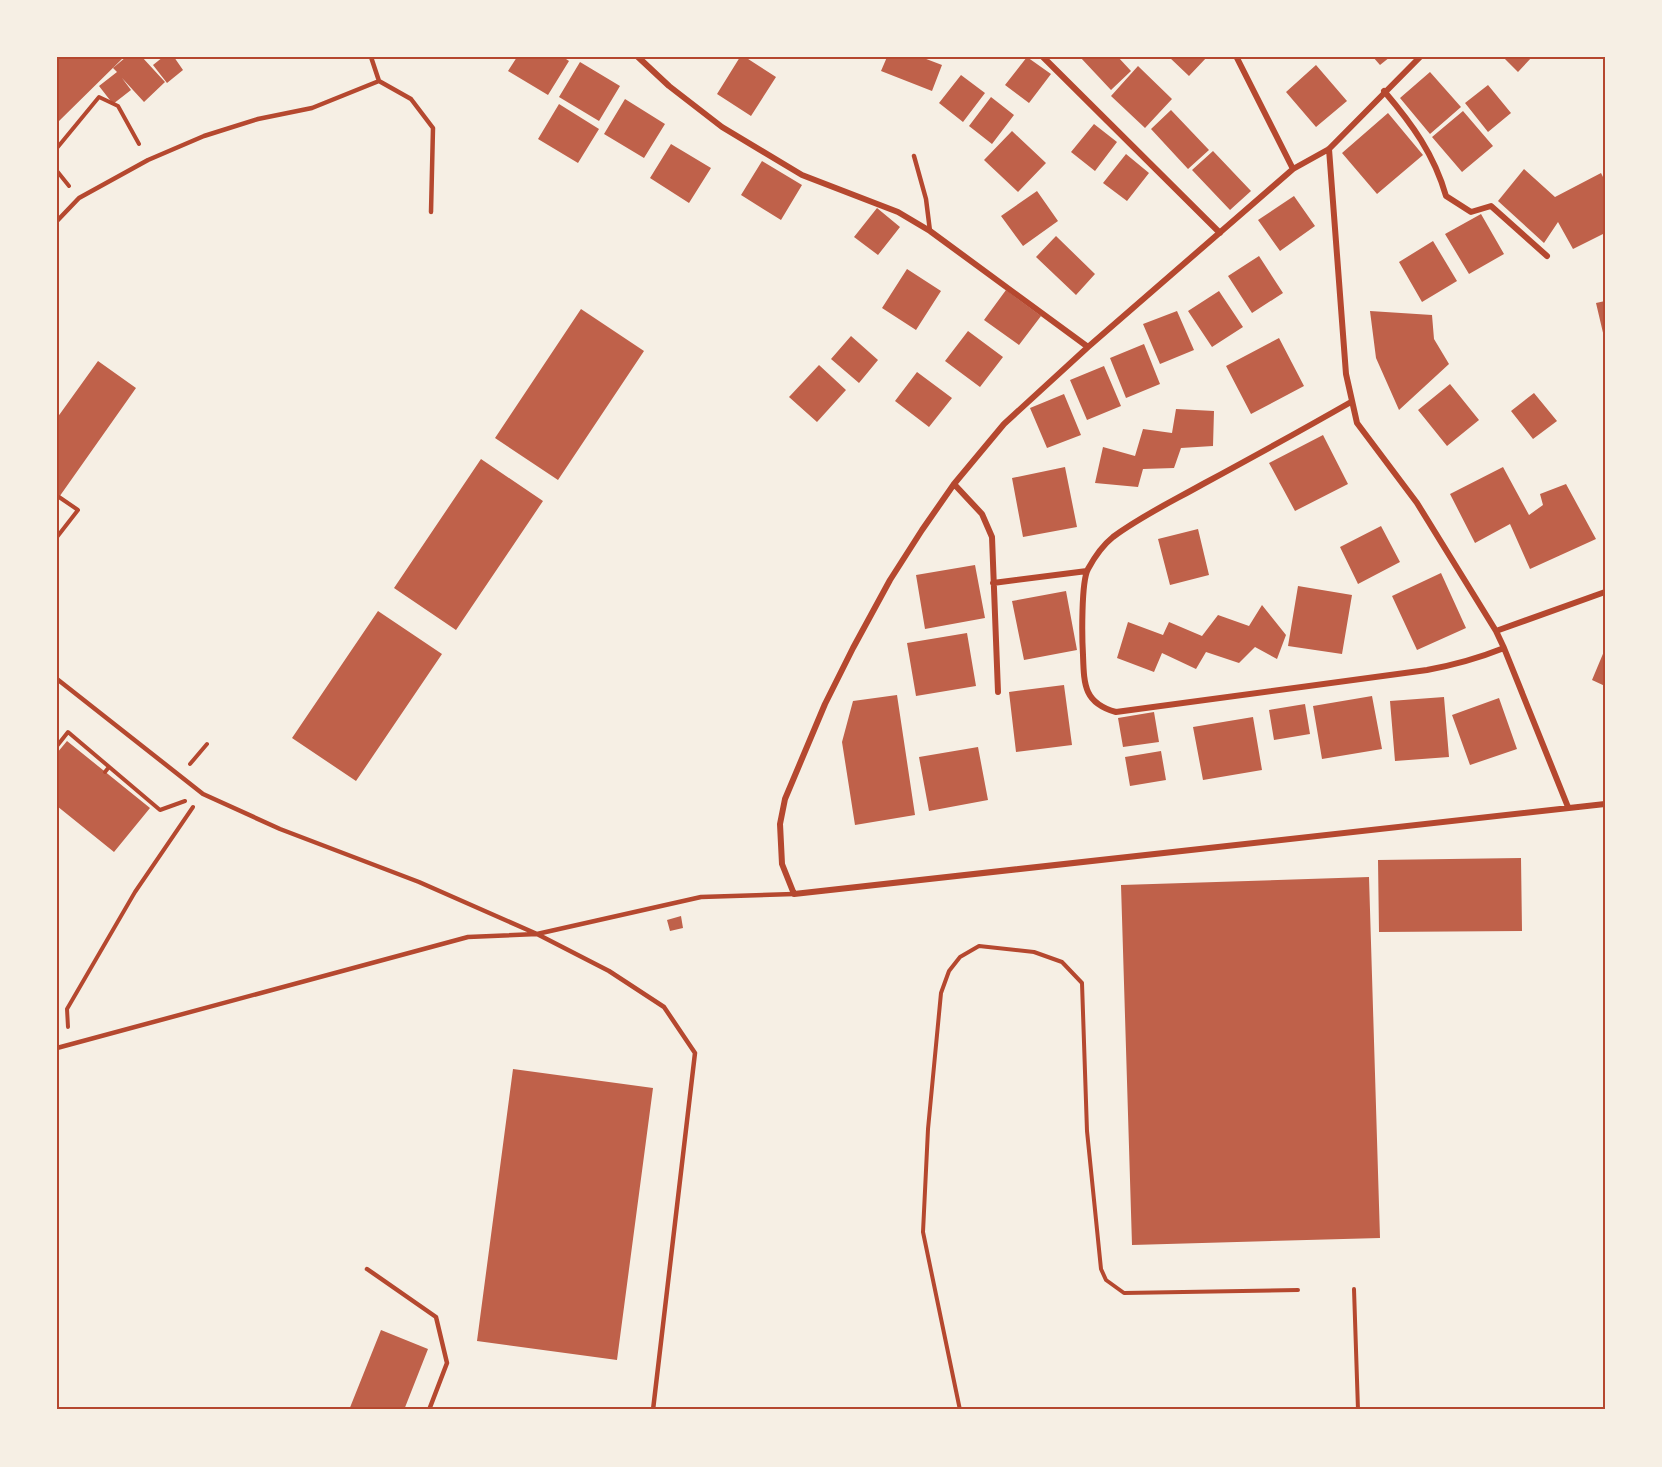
<svg xmlns="http://www.w3.org/2000/svg" width="1662" height="1467" viewBox="0 0 1662 1467" font-family="Barlow,sans-serif">
  <style>
    .building { fill: #bf614a }
    .lines { fill: none; stroke-linecap: round; stroke-linejoin: round }
    .path { stroke: #b5482f; stroke-width: 4 }
    .service { stroke: #b5482f; stroke-width: 4.5 }
    .minor { stroke: #b5482f; stroke-width: 6 }
    .neatline { fill: none; stroke: #b5482f; stroke-width: 2 }
  </style>
  <rect width="100%" height="100%" fill="#f6efe4"/>
  <path class="building" d="M57,57H124L57,123Z
    M126,57H142L165,82L144,102L122,78L131,90L113,104L99,86L117,72L113,68Z
    M163,57H174L183,70L167,83L153,65Z
    M517,57H563L569,61L548,95L508,71Z
    M740,57H745L776,77L751,116L717,94Z
    M887,57H921L942,65L932,91L881,71Z
    M1027,57L1051,74L1029,103L1005,85Z
    M1080,57H1118L1131,71L1111,90Z
    M1169,57H1207L1189,76Z
    M1373,57H1390L1380,65Z
    M1503,57H1532L1518,72Z
    M580,62L620,86L599,121L559,97Z
    M1316,65L1347,101L1316,127L1286,92Z
    M1138,66L1172,99L1145,128L1111,96Z
    M1430,72L1461,107L1430,134L1400,98Z
    M961,75L985,93L963,122L939,103Z
    M1488,85L1511,113L1488,132L1465,103Z
    M991,97L1014,115L992,144L969,126Z
    M625,99L665,124L644,158L604,134Z
    M559,104L599,129L578,163L538,139Z
    M1171,110L1209,150L1188,169L1151,129Z
    M1463,111L1493,146L1462,172L1432,137Z
    M1388,113L1423,155L1377,194L1342,153Z
    M1094,124L1117,142L1095,171L1071,152Z
    M1012,131L1046,163L1018,192L984,160Z
    M671,144L711,168L689,203L650,178Z
    M1213,151L1251,191L1230,210L1192,170Z
    M1126,154L1149,173L1127,201L1103,183Z
    M762,161L802,185L781,220L741,195Z
    M1524,169L1555,197L1601,173L1605,181V233L1573,249L1558,222L1544,243L1498,201Z
    M1037,191L1058,221L1023,246L1001,216Z
    M1294,196L1315,226L1280,251L1258,220Z
    M877,208L900,227L878,255L854,237Z
    M1481,214L1504,254L1469,274L1445,234Z
    M1056,236L1095,274L1076,295L1036,257Z
    M1433,241L1457,281L1422,302L1399,262Z
    M1259,256L1283,293L1252,313L1228,276Z
    M907,269L941,291L916,330L882,308Z
    M1006,290L1041,316L1019,345L984,320Z
    M1219,291L1243,327L1212,347L1188,311Z
    M1605,301V337H1604L1596,303Z
    M581,309L644,351L558,480L495,438Z
    M1177,311L1194,350L1160,364L1143,324Z
    M1370,311L1432,315L1434,339L1449,364L1399,410L1376,358Z
    M968,331L1003,357L980,387L945,361Z
    M851,336L878,360L859,383L831,359Z
    M1279,338L1304,386L1251,414L1226,366Z
    M1144,344L1160,384L1126,398L1110,358Z
    M98,361L136,388L57,500V418Z
    M819,365L846,390L817,422L789,397Z
    M1104,366L1121,406L1087,420L1070,380Z
    M917,372L952,398L929,427L895,401Z
    M1450,384L1479,420L1447,446L1418,410Z
    M1534,393L1557,421L1533,439L1511,411Z
    M1064,394L1081,435L1047,448L1030,408Z
    M1176,409L1214,411L1213,446L1181,448L1174,468L1143,469L1138,487L1095,483L1103,447L1135,456L1143,429L1172,433Z
    M1323,435L1348,484L1295,511L1269,463Z
    M481,459L543,501L456,630L394,588Z
    M1065,467L1077,527L1023,537L1012,478Z
    M1503,467L1529,515L1543,505L1540,494L1566,484L1596,539L1530,569L1510,524L1475,543L1450,494Z
    M1381,526L1400,562L1358,584L1340,547Z
    M1198,529L1209,575L1170,585L1158,539Z
    M975,565L985,618L925,629L916,575Z
    M1441,573L1466,628L1417,650L1392,596Z
    M1298,586L1352,595L1342,654L1288,646Z
    M1066,591L1077,650L1024,660L1012,601Z
    M1262,605L1286,635L1277,659L1255,647L1239,663L1206,652L1196,669L1162,653L1154,672L1117,658L1128,622L1163,635L1169,622L1202,636L1218,615L1249,626Z
    M378,611L442,654L356,781L292,738Z
    M967,633L976,686L916,696L907,643Z
    M1605,649V686L1592,680Z
    M1064,685L1072,745L1016,752L1009,692Z
    M897,695L915,815L855,825L842,742L853,701Z
    M1372,696L1382,749L1322,759L1313,706Z
    M1444,697L1449,757L1395,761L1390,701Z
    M1499,698L1517,749L1470,765L1452,715Z
    M1305,704L1310,734L1274,740L1269,710Z
    M1154,712L1159,742L1123,747L1118,718Z
    M1253,717L1262,770L1203,780L1193,727Z
    M67,741L150,808L114,852L57,806V753Z
    M978,747L988,800L929,811L919,757Z
    M1161,751L1166,780L1130,786L1125,757Z
    M1521,858L1522,931L1379,932L1378,860Z
    M1369,877L1380,1238L1132,1245L1121,885Z
    M681,916L683,928L670,931L667,920Z
    M513,1069L653,1088L617,1360L477,1341Z
    M381,1330L428,1349L404,1410H349Z"/>
  <g class="lines">
    <path class="path" d="M57,148L99,97L118,106L139,144
      M57,171L69,186
      M57,537L78,510L59,497
      M57,746L68,732L160,810L185,801
      M190,764L207,744
      M105,772L109,767
      M68,1027L67,1009L135,892L193,807
      M1354,1289L1358,1410
      M960,1410L923,1232L928,1129L941,993L949,971L960,957L979,946L1034,952L1062,962L1082,983L1087,1131L1101,1269L1106,1280L1124,1293L1298,1290"/>
    <path class="service" d="M371,57L379,81
      M914,156L926,199L930,231
      M57,221L79,198L148,160L204,136L258,119L312,108L379,81L411,99L433,128L431,212
      M57,679L203,794L280,829L419,882L537,934L609,971L664,1007L695,1053L653,1410
      M57,1048L468,937L537,934L701,897L794,894
      M367,1269L436,1317L447,1363L429,1410"/>
    <path class="minor" d="M638,57L669,86L722,127L802,175L898,212L930,231L1088,347
      M1043,57L1220,233
      M1420,57L1329,149L1293,169L1088,347L1004,424L954,484L922,530L890,580L853,648L825,704L785,799L780,824L782,864L794,894L1605,804
      M1237,58L1293,169
      M1384,91C1412,124 1434,154 1446,196L1471,212L1491,206L1547,256
      M1329,149L1346,374L1357,423L1417,503L1496,631L1504,648L1568,807
      M1351,402C1302,430 1253,457 1203,484C1173,501 1141,516 1113,537C1103,545 1094,558 1088,569C1081,582 1082,639 1083,655C1084,685 1084,703 1116,712L1427,670C1454,665 1479,658 1504,648
      M954,484L982,514L992,537L998,692
      M993,583L1087,571
      M1496,631L1605,592"/>
  </g>
  <rect width="1662" height="1467" fill="none" stroke="#f6efe4" stroke-width="117"/>
  <rect x="58" y="58" width="1546" height="1350" class="neatline"/>
</svg>
